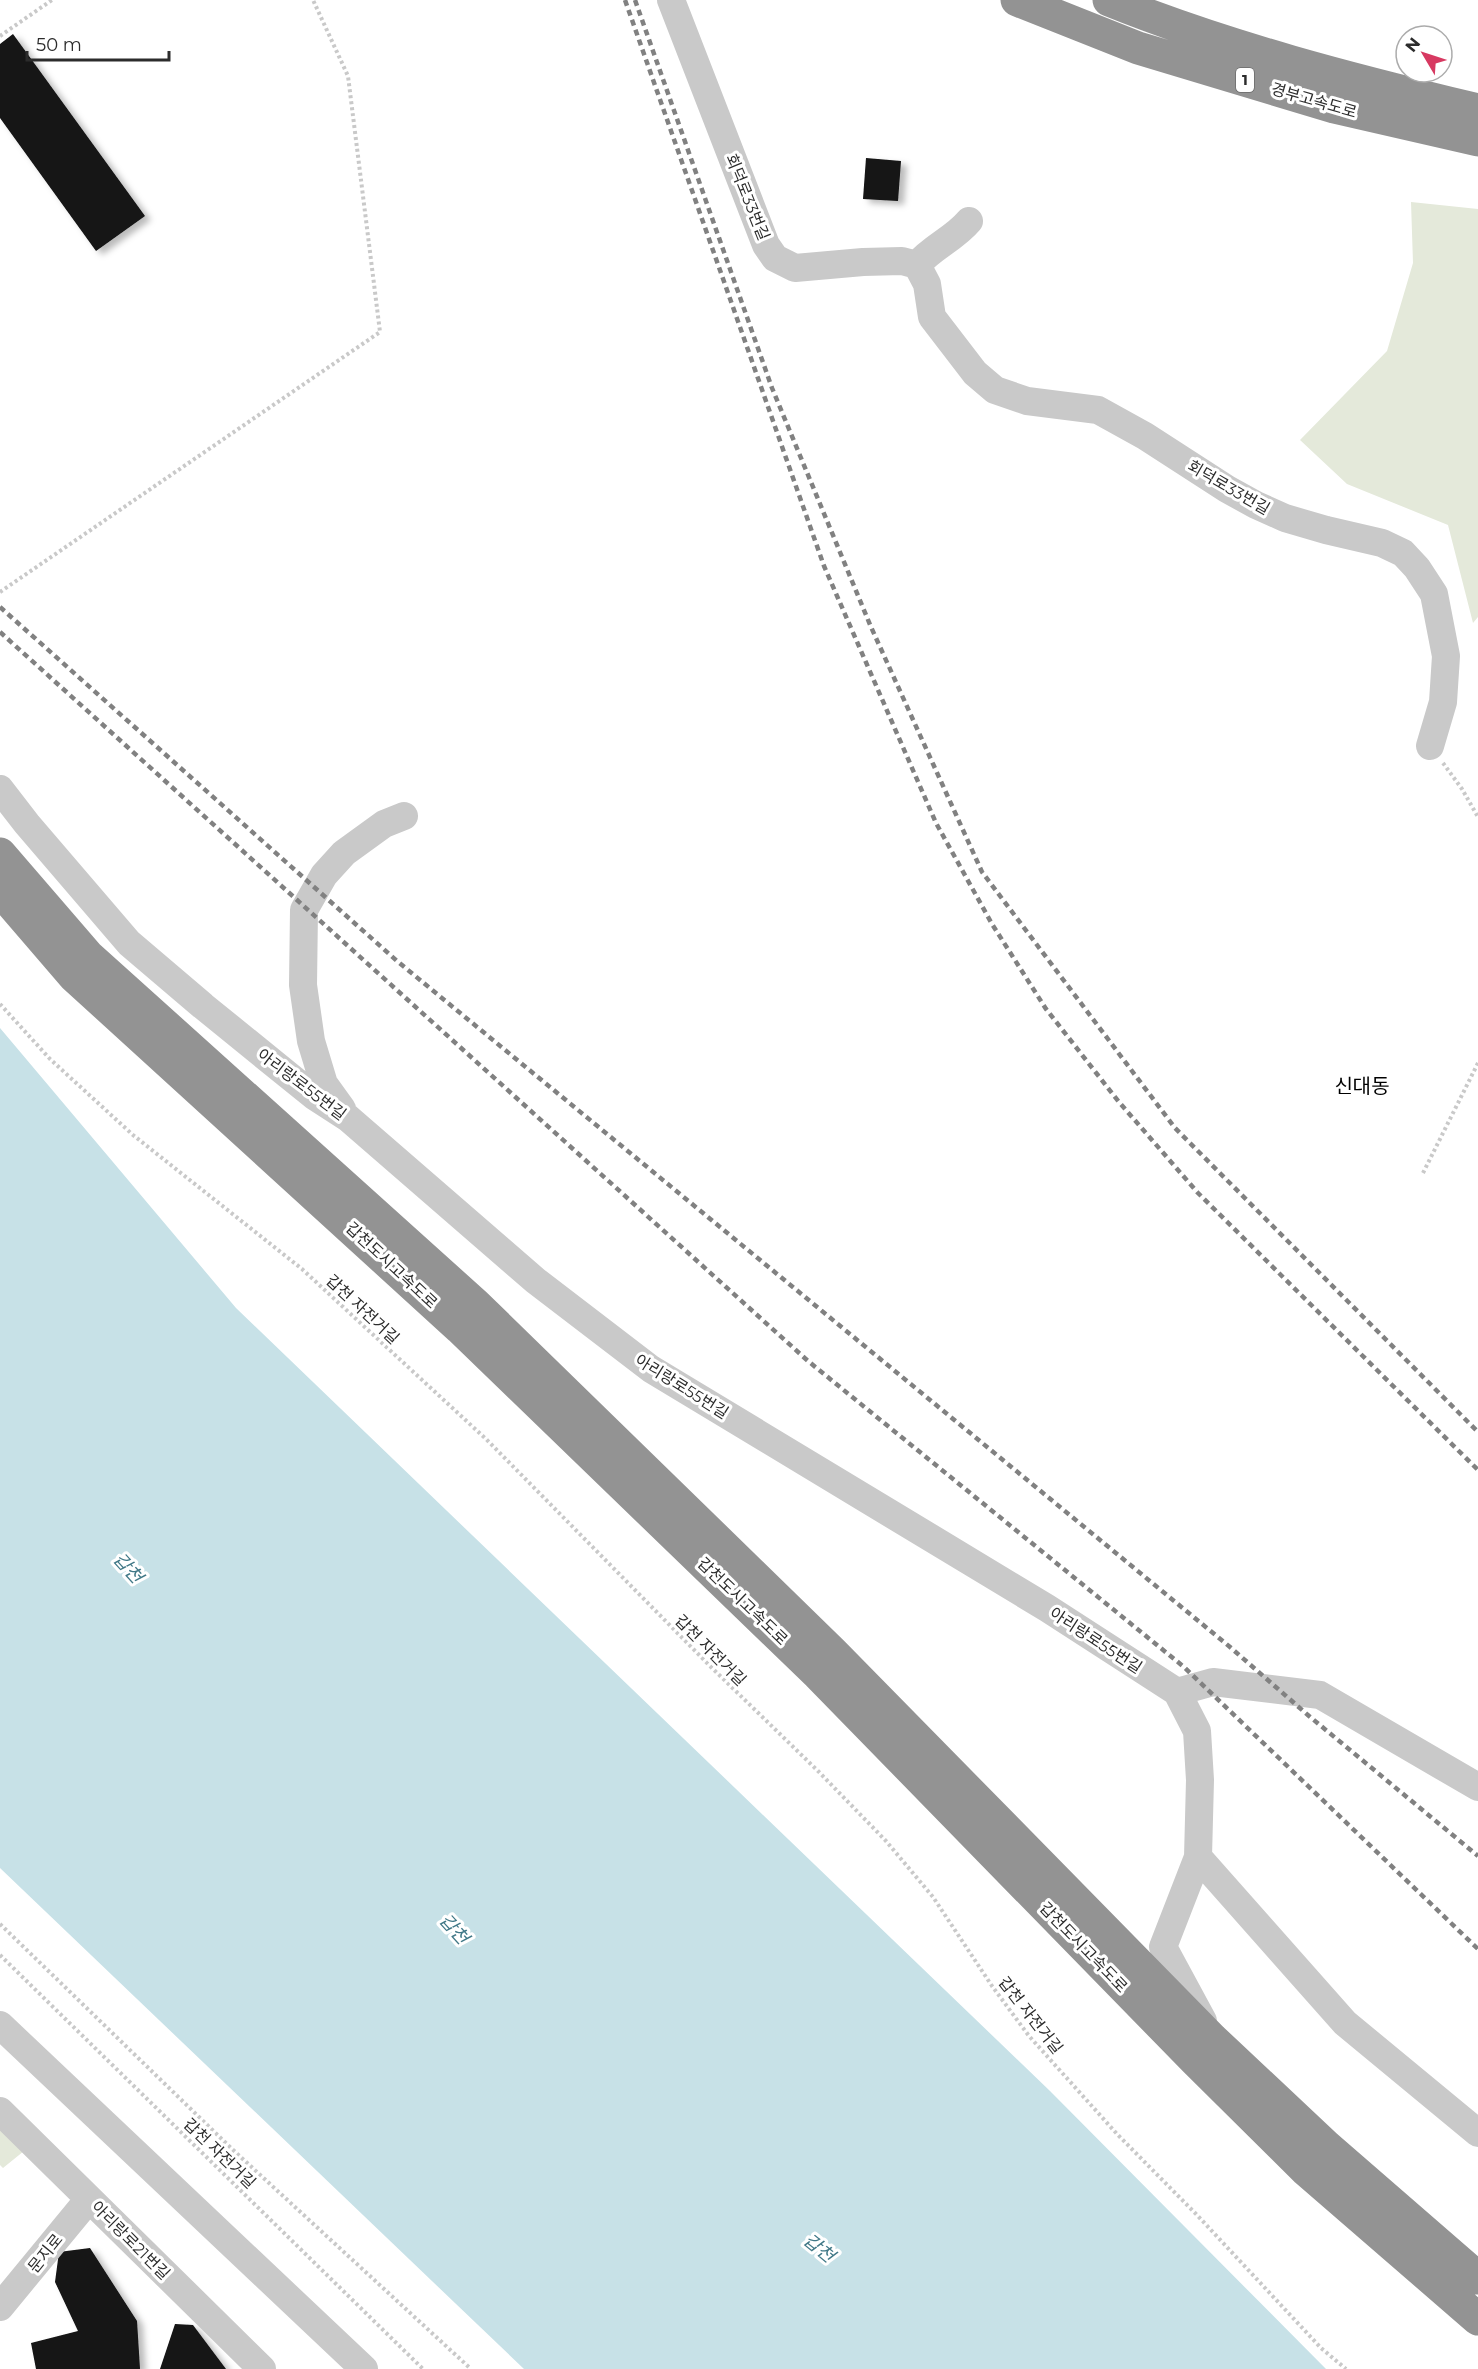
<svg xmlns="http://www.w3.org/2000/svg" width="1478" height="2369" viewBox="0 0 1478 2369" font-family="Montserrat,'Noto Sans KR',sans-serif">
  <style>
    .green { fill: #e4e9da }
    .water { fill: #c7e1e7 }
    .building { fill: #131313; filter: url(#shadow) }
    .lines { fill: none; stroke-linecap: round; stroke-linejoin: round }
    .path { stroke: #c9c9c9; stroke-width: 4; stroke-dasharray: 3 3; stroke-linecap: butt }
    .minor { stroke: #c9c9c9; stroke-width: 28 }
    .highway { stroke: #939393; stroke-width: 33 }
    .rail { stroke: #818181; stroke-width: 4.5; stroke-dasharray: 6 4.5; stroke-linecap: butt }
    .labels { text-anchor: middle; stroke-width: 6; stroke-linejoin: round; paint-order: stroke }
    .shield { fill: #fff; stroke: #6b6b6b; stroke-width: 1.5 }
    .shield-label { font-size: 15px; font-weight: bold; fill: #2c2c2c }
    .street-label { font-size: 16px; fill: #2c2c2c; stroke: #fff }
    .water-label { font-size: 18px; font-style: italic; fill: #407887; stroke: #fff }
    .quarter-label { font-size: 20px; fill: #000; stroke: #fff }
  </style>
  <defs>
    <filter id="shadow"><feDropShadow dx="6" dy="4" stdDeviation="3" flood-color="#0004"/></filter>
  </defs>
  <rect width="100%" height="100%" fill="#fff"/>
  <path class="green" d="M1411,202L1478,209V617L1473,623L1448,525L1347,484L1300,440L1387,351L1413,263Z
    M0,2129L24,2151L3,2168L0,2165Z"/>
  <path class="water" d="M0,1028L236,1308L1050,2091L1326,2369H524L0,1868Z"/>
  <path class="building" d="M13,34L145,216L96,251L0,118V44Z
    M866,158L901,161L898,201L863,199Z
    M90,2248L137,2321L140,2369H36L31,2343L78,2331L55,2282L59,2252Z
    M175,2324L193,2325L226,2369H160Z"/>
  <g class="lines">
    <path class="path" d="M0,36L52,0
      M0,592L380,332L348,76L313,0
      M1443,763L1462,789L1478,817
      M0,1004L50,1059L133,1135L302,1269L486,1439L712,1668L818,1771L886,1841L933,1897L992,1986L1029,2036L1117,2134L1197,2215L1321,2348L1346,2369
      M1423,1173L1478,1063
      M0,1924L232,2149L471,2369
      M0,1955L423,2369"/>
    <path class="minor" d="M671,0L766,245L775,258L795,268L863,262L902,261L917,265L927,284L932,317L975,373L995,390L1027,401L1098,410L1145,436L1227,489L1256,505L1285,518L1326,530L1382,543L1403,553L1417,568L1434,594L1446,656L1443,702L1430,746
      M917,265C932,247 954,239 969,221
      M0,789L27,824L129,943L203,1006L314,1096L348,1118L536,1281L651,1369L1047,1608L1177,1692L1213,1682L1320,1695L1478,1787
      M342,1109L324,1084L311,1041L303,985L304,910L324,875L344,853L384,824L404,816
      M1177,1692L1197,1731L1200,1780L1198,1857L1163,1947L1203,2021
      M1198,1857L1345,2023L1478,2133
      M0,2025L364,2369
      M0,2111L262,2369
      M0,2307L89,2199"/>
    <path class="highway" d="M1017,0L1138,48L1334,107L1478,140
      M1109,0C1228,48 1353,80 1478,110
      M0,854L88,956L476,1305L833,1653L1212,2039L1327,2147L1478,2278
      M0,890L74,976L460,1328L818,1674L1195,2060L1306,2170L1478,2319"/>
    <path class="rail" d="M625,0L824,566L936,823L992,924L1046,1009L1119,1102L1198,1193L1478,1470
      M635,0L772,388L871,627L982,872L1175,1128L1478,1432
      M0,607L397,961L1230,1647L1309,1716L1478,1856
      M0,632L808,1361L1184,1667L1478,1949"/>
  </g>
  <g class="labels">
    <rect class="shield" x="1236" y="68" width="18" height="24" rx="4.5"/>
    <g class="shield-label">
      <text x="1245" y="85">1</text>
    </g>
    <g class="street-label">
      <text transform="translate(1314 100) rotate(16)" y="6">경부고속도로</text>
      <text transform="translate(748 197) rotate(68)" y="6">회덕로33번길</text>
      <text transform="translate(1229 487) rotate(30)" y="6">회덕로33번길</text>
      <text transform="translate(302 1084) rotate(37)" y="6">아리랑로55번길</text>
      <text transform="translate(392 1265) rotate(43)" y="6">갑천도시고속도로</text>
      <text transform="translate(363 1309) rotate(43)" y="6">갑천 자전거길</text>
      <text transform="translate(682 1386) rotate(32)" y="6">아리랑로55번길</text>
      <text transform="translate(743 1601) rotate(44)" y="6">갑천도시고속도로</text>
      <text transform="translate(1096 1640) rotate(33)" y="6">아리랑로55번길</text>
      <text transform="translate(711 1650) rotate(45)" y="6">갑천 자전거길</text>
      <text transform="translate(1084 1947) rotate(46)" y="6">갑천도시고속도로</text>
      <text transform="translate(1031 2015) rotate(52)" y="6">갑천 자전거길</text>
      <text transform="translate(220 2153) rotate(44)" y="6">갑천 자전거길</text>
      <text transform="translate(131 2240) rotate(45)" y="6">아리랑로21번길</text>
      <text transform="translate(45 2253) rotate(-51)" y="6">문지로</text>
    </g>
    <g class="water-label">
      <text transform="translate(128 1568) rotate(48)" y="6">갑천</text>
      <text transform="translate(454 1929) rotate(48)" y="6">갑천</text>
      <text transform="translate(819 2248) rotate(39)" y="6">갑천</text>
    </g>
    <g class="quarter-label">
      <text x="1362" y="1093">신대동</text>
    </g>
  </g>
  <g transform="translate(1424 54) rotate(309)"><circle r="28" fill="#ffffff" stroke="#ababab" stroke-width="1.5"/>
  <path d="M0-4.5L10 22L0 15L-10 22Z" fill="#d73961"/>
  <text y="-9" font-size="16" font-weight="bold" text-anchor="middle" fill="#2c2c2c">N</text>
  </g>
  <path d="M27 51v9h142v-9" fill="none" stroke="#2c2c2c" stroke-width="3"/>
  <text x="36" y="51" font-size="18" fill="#2c2c2c" stroke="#ffffff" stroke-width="4.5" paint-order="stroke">50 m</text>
</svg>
